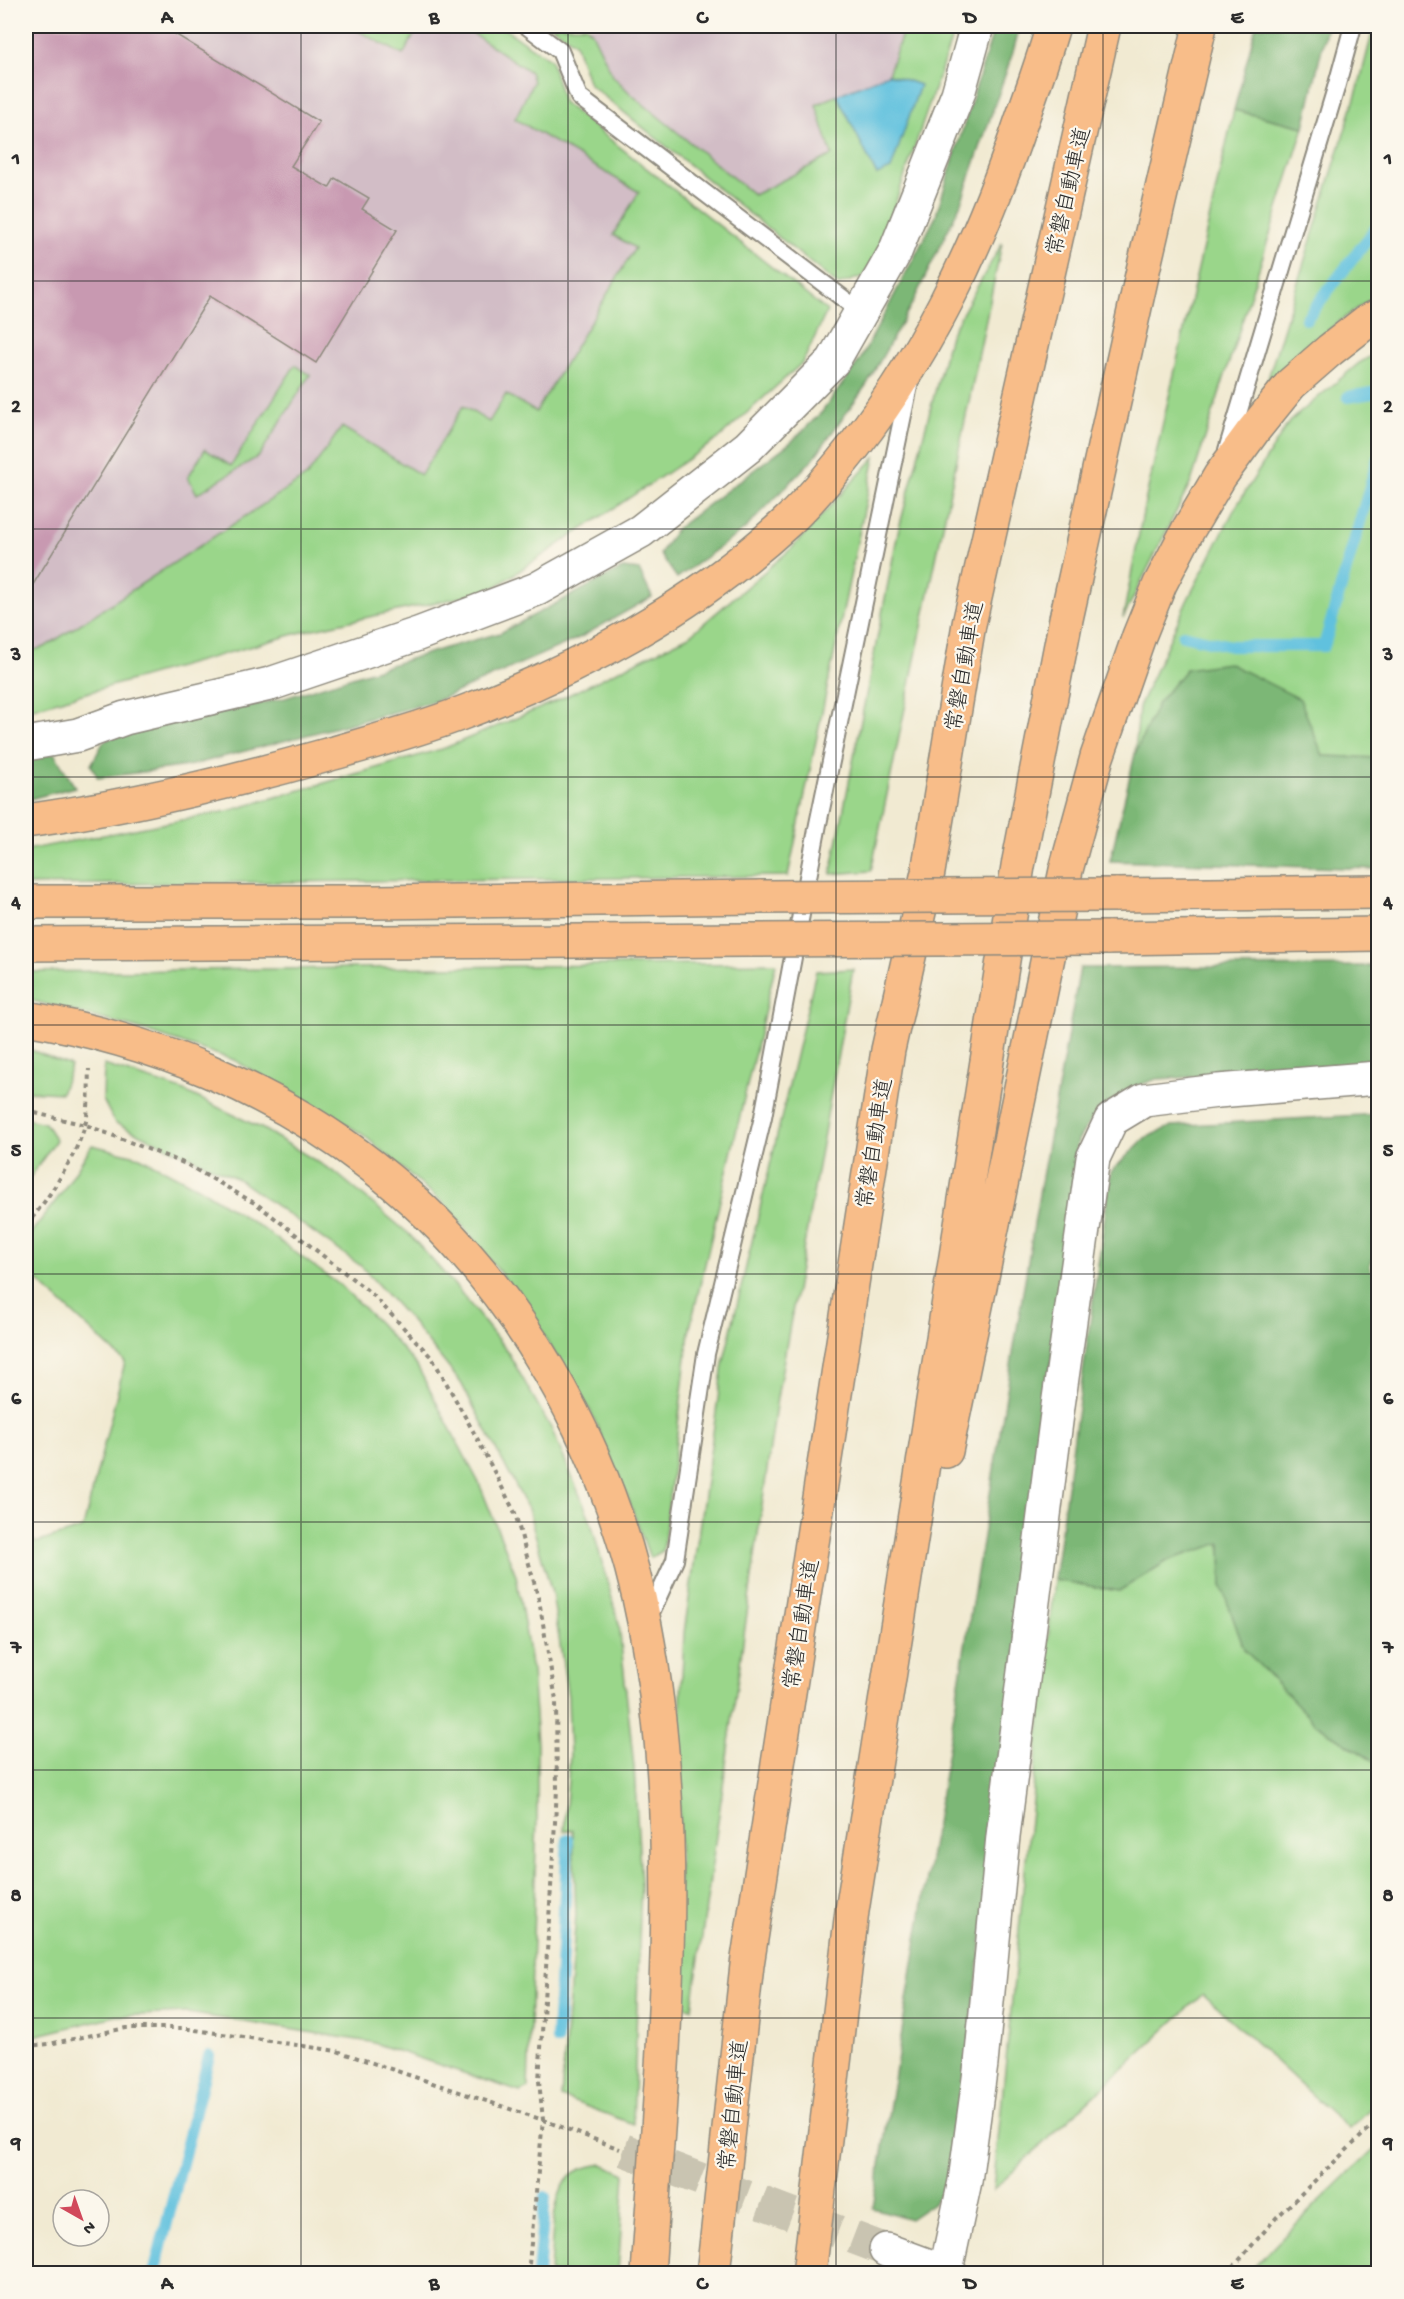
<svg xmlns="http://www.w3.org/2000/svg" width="1404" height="2299" viewBox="0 0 1404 2299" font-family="'Gochi Hand','Klee One',sans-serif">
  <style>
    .industrial { fill: #d2bdc6 }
    .green { fill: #9ad68a; stroke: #62805a; stroke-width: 1.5 }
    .forest { fill: #7bb776; stroke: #537150; stroke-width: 1.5 }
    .water { fill: #60c1de; stroke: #467684; stroke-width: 1.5 }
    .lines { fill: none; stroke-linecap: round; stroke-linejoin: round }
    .stream { stroke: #60c1de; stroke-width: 12 }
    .building { fill: #c899b1 }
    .minor-tunnel { stroke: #c9c4b1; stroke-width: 33; stroke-dasharray: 33 16; stroke-linecap: butt }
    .service-casing { stroke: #8e8a7e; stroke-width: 20 }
    .minor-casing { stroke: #8e8a7e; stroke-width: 36 }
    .motorway-casing { stroke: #8e8a7e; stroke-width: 36 }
    .path { stroke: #8e8a7e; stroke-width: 4; stroke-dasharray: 4.5 4.5; stroke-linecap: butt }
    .service { stroke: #fff; stroke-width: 16 }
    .minor { stroke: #fff; stroke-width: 33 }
    .motorway { stroke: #f8bd89; stroke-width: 33 }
    .motorway-bridge-casing { stroke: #8e8a7e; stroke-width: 36; stroke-linecap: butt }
    .motorway-bridge { stroke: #f8bd89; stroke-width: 33 }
    .grid { fill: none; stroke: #2b2b2b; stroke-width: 1.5; stroke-opacity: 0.55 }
    .labels { text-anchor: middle; stroke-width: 4.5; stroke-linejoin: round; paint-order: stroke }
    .street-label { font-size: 22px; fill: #2b2b2b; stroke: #fbf7ec }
    .neatline { fill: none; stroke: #2b2b2b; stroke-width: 2 }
    .grid-label { font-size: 20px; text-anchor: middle; font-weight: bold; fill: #2b2b2b }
  </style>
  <rect width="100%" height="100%" fill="#fbf7ec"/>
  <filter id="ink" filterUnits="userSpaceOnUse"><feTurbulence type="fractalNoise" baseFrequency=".0167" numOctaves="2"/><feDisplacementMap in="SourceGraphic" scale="12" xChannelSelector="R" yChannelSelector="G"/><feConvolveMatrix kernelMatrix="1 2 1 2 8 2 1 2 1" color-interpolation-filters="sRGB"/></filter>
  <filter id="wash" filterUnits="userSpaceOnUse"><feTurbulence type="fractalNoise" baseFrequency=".008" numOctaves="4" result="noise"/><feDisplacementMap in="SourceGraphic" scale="24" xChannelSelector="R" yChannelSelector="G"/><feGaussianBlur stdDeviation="1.35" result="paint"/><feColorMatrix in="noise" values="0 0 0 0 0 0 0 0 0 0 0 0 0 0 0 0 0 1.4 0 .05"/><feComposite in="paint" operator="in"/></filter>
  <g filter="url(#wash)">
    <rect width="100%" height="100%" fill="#f1ead2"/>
    <path class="industrial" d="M26,26H500L551,60L563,102L827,311L803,362L718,439L489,591L309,630L26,710Z
      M551,26H956L898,196L864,276L589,84L575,43Z"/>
    <path class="green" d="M349,26H419L403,55Z
      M462,26H500L551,60L563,102L827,311L803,362L718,439L489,591L309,630L26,710V652L45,647L307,476L342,427L421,475L463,406L489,422L506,394L536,412L635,248L613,235L639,192L515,119L533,82L530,72Z
      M551,26H586L592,32L613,76L632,95L754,195L832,155L816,105L837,95L877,175L919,85L888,74L905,26H956L881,245L864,276L838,285L589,84L575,43Z
      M1374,26H1378V294L1337,323L1266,385L1359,85Z
      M1234,110L1304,127L1191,482L1123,618L1145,502Z
      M1002,243L871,871L831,874L898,532L950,335Z
      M1378,352V758L1323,756L1299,699L1158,703L1135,754L1139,707L1187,601L1234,510L1289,422L1359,363Z
      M295,365L310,375L259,456L197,494L188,477L205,449L231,466Z
      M875,457L788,876L26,885V850L228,811L445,748L552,703L689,636L792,548Z
      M776,963L689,1332L663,1551L650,1558L625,1490L591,1412L521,1299L448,1207L361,1133L234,1060L136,1028L26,999V972Z
      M853,969L777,1398L692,2008L678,2006L680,1719L684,1633L723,1364L816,971Z
      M26,1048L71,1066L61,1093L26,1091Z
      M104,1065L182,1090L263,1129L336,1173L409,1234L458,1289L507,1351L551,1428L590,1519L619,1624L634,1767L641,1883L633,2124L561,2097L576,1915L573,1830L564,1831L570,1755L568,1697L552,1593L528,1509L461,1383L410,1320L361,1266L238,1179L115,1123L103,1100Z
      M26,1119L45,1123L56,1140L26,1183Z
      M92,1145L140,1157L199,1188L262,1228L341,1286L379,1323L417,1366L479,1483L516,1575L532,1671L537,1745V1817L528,2088L520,2092L371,2042L187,2013L116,2016L26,2038V1533L36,1543L83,1528L125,1362L26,1270V1239L61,1194Z
      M1221,1542L1222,1587L1316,1724L1378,1764V2101L1349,2129L1203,1994L993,2190L1054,1580L1119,1591L1169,1560Z
      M1378,2145V2273H1248L1300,2220Z
      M602,2164L625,2174L618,2273H550C552,2248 551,2198 568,2178C576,2168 590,2167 602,2164Z"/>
    <path class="forest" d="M995,26H1020L1013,52L961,203L913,302L867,384L813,459L745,529L677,578L660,554L676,529L791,442L822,412L860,360L935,218Z
      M1256,26H1327L1304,127L1234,110Z
      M623,568L639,570L652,597L581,637L436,701L188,766L98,778L91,765L104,741L123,733L285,698L445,648L500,633Z
      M1228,663L1300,699L1323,756L1378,758V869L1110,861L1135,754L1158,703L1186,669Z
      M54,753L75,787L26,800V759Z
      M1378,966V1063L1268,1073L1157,1079L1133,1087L1097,1111L1078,1140L954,2169L935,2202L910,2219L873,2208L1040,1188L1080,968Z
      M1378,1114V1246L1370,1266L1378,1289V1764L1316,1724L1244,1649L1222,1587L1221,1543L1169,1560L1119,1591L1054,1580L1111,1172L1145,1138L1172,1126Z"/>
    <path class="water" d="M888,74L920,85L891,169L877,175L837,95Z"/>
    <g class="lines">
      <path class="stream" d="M1306,319L1378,226
        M1348,397L1378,392
        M1183,635L1231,646H1324L1378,459
        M557,2040L568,1839
        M154,2274L209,2056
        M538,2274L545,2197"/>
    </g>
    <g id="blocks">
      <path class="building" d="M26,26H162L319,122L291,166L329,188L335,178L369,198L362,209L397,230L316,363L210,296L26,596Z"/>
    </g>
  </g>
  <g filter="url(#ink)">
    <use href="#blocks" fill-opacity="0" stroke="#8e8a7e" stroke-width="1.5"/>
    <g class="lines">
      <path class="minor-tunnel" d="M624,2150L886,2250"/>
      <g class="service-casing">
        <path id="service" d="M527,26L560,51L579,97L861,312
          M1227,450L1336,88L1353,26
          M647,1621L675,1560L706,1354L763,1117L818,824L910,381"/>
      </g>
      <g class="minor-casing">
        <path id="minor" d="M26,744L78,735L125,718L270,684L418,634L537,589L641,531L748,447L833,361L895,252L958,94L977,26
          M886,2250L951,2274
          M946,2270L965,2181L981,2064L1003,1836L1058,1406L1093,1158L1111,1120L1144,1100L1218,1091L1378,1078"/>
      </g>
      <g class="motorway-casing">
        <path id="motorway" d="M26,821C128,807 228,783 327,755C372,742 418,730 462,713C578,670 695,607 787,522C806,505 823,484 839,465C924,363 980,244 1022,119C1033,88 1044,57 1053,26
          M1115,895L1378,892
          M26,902H374L761,897
          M1107,938L1378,934
          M26,944L752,940
          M26,1018C150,1039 272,1088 372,1166C515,1276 611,1449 645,1626C686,1839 662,2059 648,2274
          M946,1451L1066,870L1097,757L1139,636L1160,584L1188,530L1220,476L1253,431L1291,384L1330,350L1366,322L1378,316
          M713,2274L747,1965L888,1050L928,872L969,624L1104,26
          M809,2274L852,1911L1018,866L1066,619L1144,266L1200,26"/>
      </g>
      <path class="path" d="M26,1111L86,1125L186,1164L258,1205L372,1294L433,1359L478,1440L515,1513L539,1600L556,1700L557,1790L539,2081L543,2120L528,2274
        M26,1225C46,1203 77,1155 85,1125C90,1108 88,1087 89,1069
        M26,2046L49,2044L126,2028H182L337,2051L543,2120L620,2149
        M1227,2274L1276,2218L1378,2120"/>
      <use href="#service" class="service"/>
      <use href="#minor" class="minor"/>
      <use href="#motorway" class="motorway"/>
      <g class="motorway-bridge-casing">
        <path id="motorway-bridge" d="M761,897L1115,895
          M752,940L1107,938"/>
      </g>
      <use href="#motorway-bridge" class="motorway-bridge"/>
    </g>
  </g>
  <path class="grid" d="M301,26V2274M568,26V2274M836,26V2274M1103,26V2274M26,281H1378M26,529H1378M26,777H1378M26,1025H1378M26,1274H1378M26,1522H1378M26,1770H1378M26,2018H1378"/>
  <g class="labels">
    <g class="street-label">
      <text transform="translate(1067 191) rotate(-77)" y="8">常磐自動車道</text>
      <text transform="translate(963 666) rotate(-80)" y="8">常磐自動車道</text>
      <text transform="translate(873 1143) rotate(-81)" y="8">常磐自動車道</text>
      <text transform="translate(800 1624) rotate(-81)" y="8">常磐自動車道</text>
      <text transform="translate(732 2105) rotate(-84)" y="8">常磐自動車道</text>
    </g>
  </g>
  <rect width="1404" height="2299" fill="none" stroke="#fbf7ec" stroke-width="66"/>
  <g transform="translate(81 2218) rotate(140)"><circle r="28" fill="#fbf7ec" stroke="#a8a59f" stroke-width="1.5"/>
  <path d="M0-4.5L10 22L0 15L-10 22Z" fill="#d1495b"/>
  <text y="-9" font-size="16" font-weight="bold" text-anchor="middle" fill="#2b2b2b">N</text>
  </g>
  <rect x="33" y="33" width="1338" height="2233" class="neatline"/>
  <g class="grid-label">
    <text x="167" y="23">A</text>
    <text x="434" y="23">B</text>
    <text x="702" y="23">C</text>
    <text x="970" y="23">D</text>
    <text x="1237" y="23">E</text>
    <text x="16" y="164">1</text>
    <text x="1388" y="164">1</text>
    <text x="16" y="412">2</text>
    <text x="1388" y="412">2</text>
    <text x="16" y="660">3</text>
    <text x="1388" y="660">3</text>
    <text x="16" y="908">4</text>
    <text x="1388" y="908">4</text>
    <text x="16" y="1156">5</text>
    <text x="1388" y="1156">5</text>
    <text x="16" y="1404">6</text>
    <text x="1388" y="1404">6</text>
    <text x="16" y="1653">7</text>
    <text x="1388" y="1653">7</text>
    <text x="16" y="1901">8</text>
    <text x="1388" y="1901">8</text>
    <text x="16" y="2149">9</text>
    <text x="1388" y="2149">9</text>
    <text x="167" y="2289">A</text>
    <text x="434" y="2289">B</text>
    <text x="702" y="2289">C</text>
    <text x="970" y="2289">D</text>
    <text x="1237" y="2289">E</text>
  </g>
</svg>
